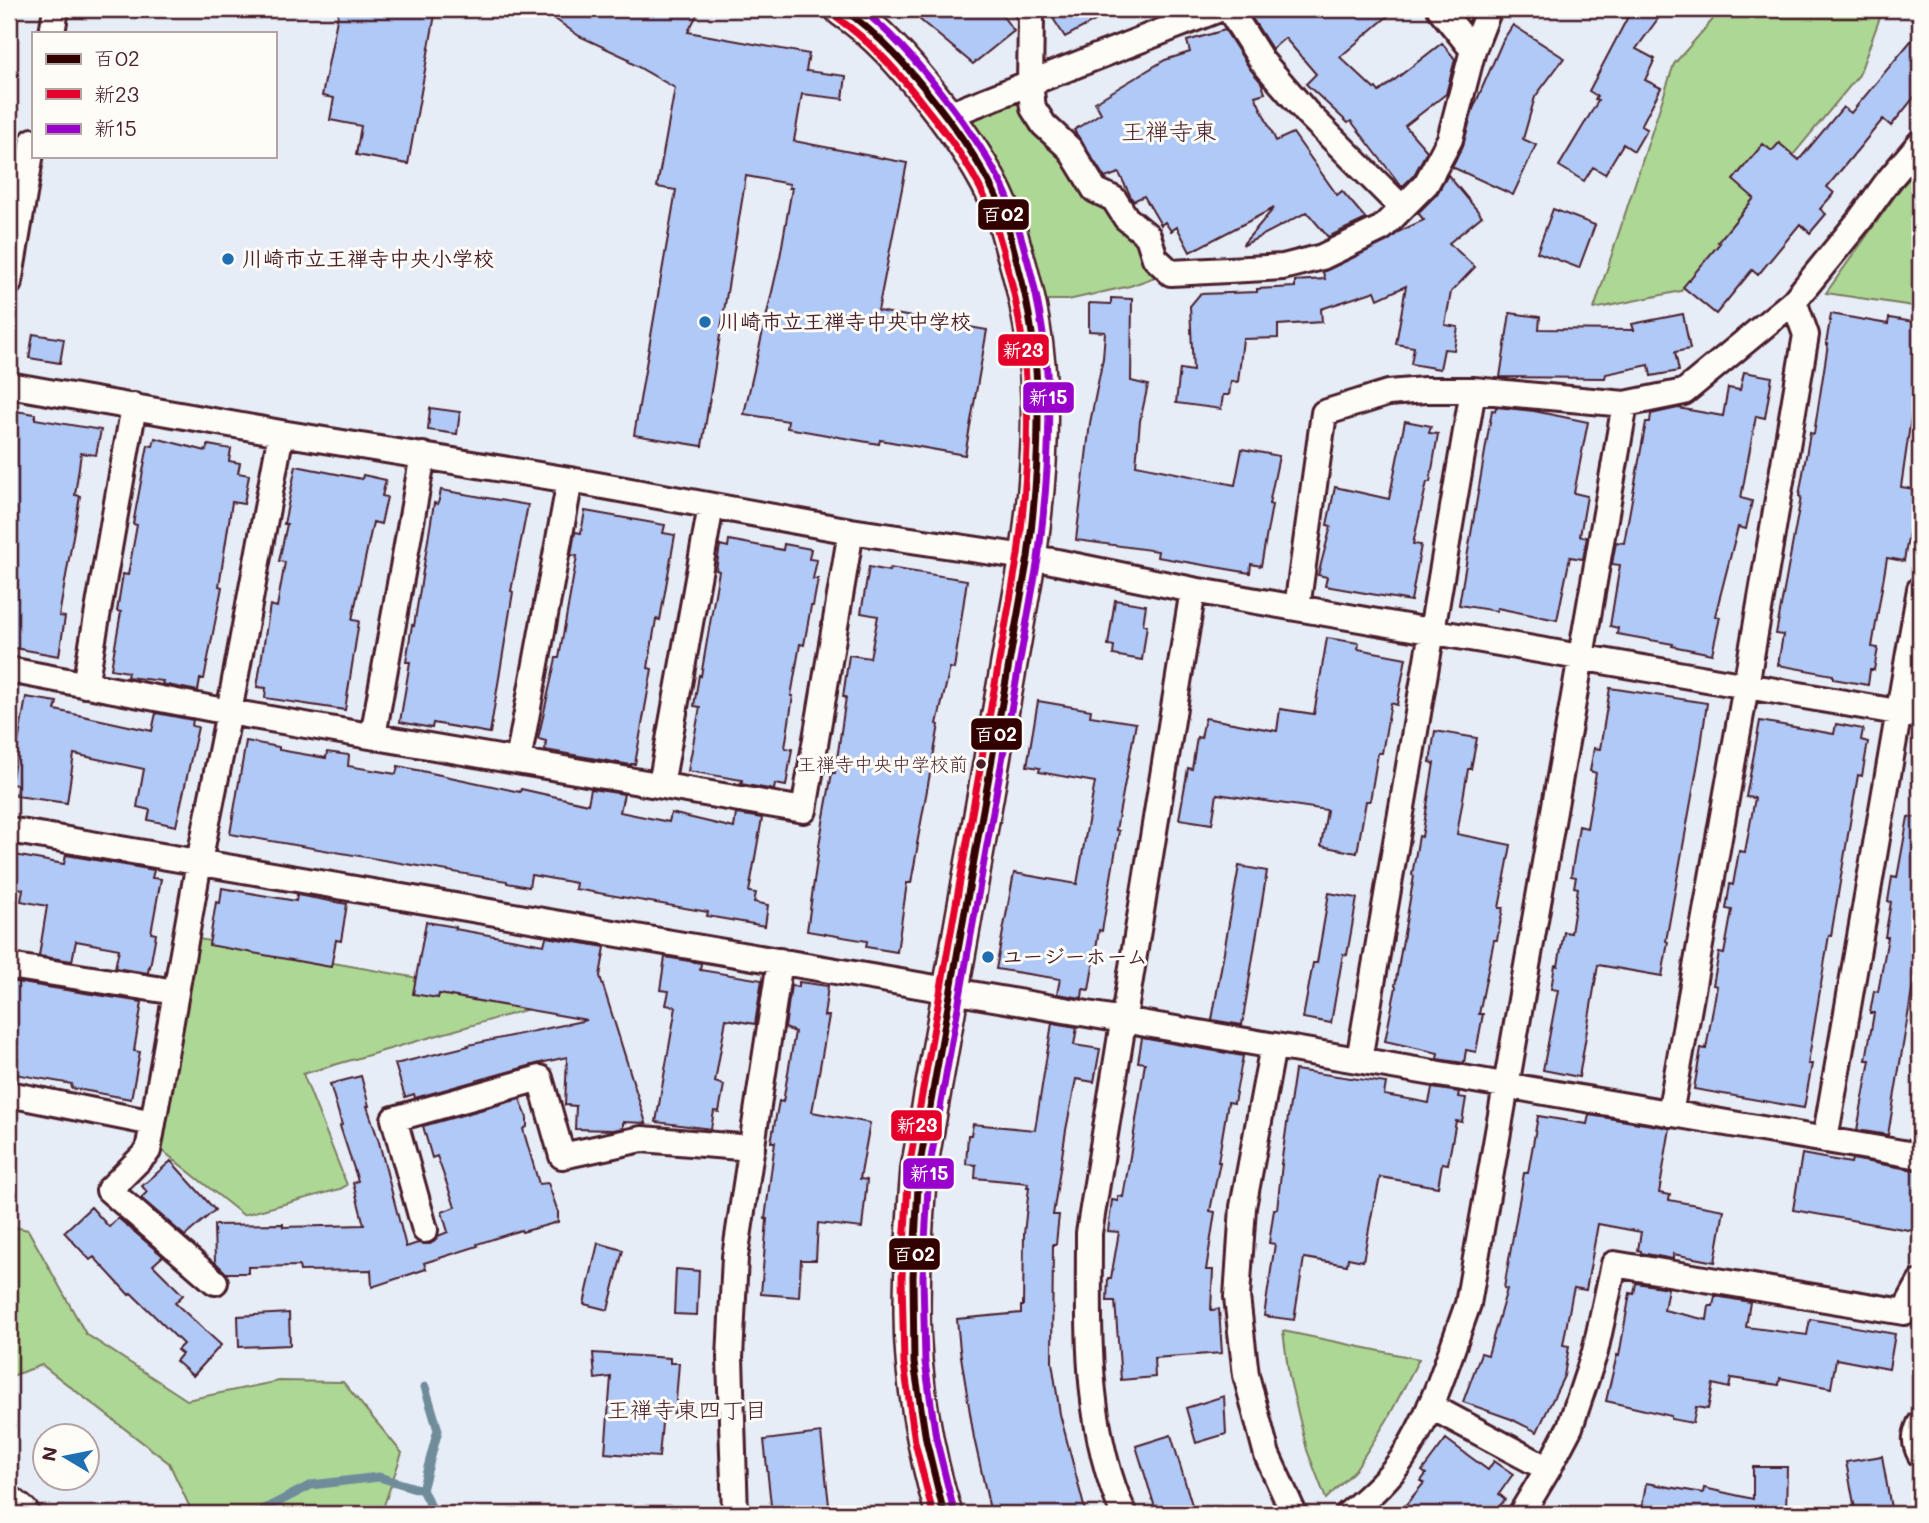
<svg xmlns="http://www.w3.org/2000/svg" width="1929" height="1523" viewBox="0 0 1929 1523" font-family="Mali,'Klee One',sans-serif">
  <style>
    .green { fill: #add795; stroke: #7c7b60; stroke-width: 2 }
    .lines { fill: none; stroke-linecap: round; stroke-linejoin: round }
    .stream { stroke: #6f8c9b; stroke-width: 9 }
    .building { fill: #b1c9f7; stroke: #4a1f2b; stroke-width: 2 }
    .street-casing { stroke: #4a1f2b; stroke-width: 30 }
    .secondary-casing { stroke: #4a1f2b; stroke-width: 40 }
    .street { stroke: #fdfcf7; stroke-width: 24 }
    .secondary { stroke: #fdfcf7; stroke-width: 35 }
    .bus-1-casing { stroke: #fdfcf7; stroke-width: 12 }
    .bus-2-casing { stroke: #fdfcf7; stroke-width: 12 }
    .bus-3-casing { stroke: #fdfcf7; stroke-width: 12 }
    .bus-1 { stroke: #300; stroke-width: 7 }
    .bus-2 { stroke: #e4002b; stroke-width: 7 }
    .bus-3 { stroke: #90c; stroke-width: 7 }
    .poi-dot { fill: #1f6fb2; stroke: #fdfcf7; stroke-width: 2.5 }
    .bus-dot { fill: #4a1f2b; stroke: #fdfcf7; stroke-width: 2.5 }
    .labels { text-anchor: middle; stroke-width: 6; stroke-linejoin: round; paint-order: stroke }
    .bus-label { font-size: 19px; fill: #4a1f2b; stroke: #fdfcf7; text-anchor: end }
    .poi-label { font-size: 21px; font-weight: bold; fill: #4a1f2b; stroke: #fdfcf7; text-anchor: start }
    .neighbourhood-label { font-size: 23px; fill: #4a1f2b; stroke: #fdfcf7 }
    .quarter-label { font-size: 24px; fill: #4a1f2b; stroke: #fdfcf7 }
    .line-badge { stroke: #fdfcf7; stroke-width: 2.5 }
    .badge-label { font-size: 19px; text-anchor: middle; font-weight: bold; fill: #fff }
  </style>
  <rect width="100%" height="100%" fill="#e6edf7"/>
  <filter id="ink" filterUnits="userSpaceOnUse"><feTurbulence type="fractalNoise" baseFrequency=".0143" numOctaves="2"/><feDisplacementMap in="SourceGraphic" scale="14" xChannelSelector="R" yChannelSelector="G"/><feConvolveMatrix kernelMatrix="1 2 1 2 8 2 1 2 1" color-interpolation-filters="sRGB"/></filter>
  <g filter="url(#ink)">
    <path class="green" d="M1722,9H1883L1859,75L1681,291L1594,309L1674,64Z
      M1025,85L1161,275L1130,286L1068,300H1033L953,118Z
      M1920,168V307L1826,293L1903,185Z
      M193,938L553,1002L303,1074L347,1185L340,1189L243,1215L158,1147Z
      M9,1226L28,1230L86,1334L187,1400L279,1381L343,1382L402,1453L381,1514H193L169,1463L42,1365L9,1377Z
      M1283,1331L1419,1359L1387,1420L1355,1470L1326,1499L1307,1450L1289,1376Z"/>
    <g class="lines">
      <path class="stream" d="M422,1490L438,1430L425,1387
        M255,1514L311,1485L379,1477L422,1490L435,1514"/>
    </g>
    <path class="building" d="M339,9H436L408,164L356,155L361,126L330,120L334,98L322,96Z
      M541,9H700L688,32L809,54L806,71L846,76L843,99L802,94L794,141L907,163L878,311L987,330L965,455L880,440L879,444L787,428L788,421L744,414L780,257L792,188H789L790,184L746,176L702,446L634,435L676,190L657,187L675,88L628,61L629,59L579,36Z
      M907,9H997L1014,31L973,64Z
      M1047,9H1117L1065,37Z
      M1263,9H1396L1340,57L1374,89L1376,88L1379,92L1442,43L1455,59L1446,94L1405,126L1427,151L1414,175L1402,187L1351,121L1348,123L1306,84L1316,74L1285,38L1272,49L1252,18Z
      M1632,9H1665L1636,49L1655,59L1645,80L1661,88L1641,126L1647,129L1634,151L1623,144L1605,174L1593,167L1584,181L1559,166L1598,101L1595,100L1597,96L1589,91Z
      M1513,25L1564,58L1535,97L1523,139L1536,145L1513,195L1452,167L1463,146L1473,109L1503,40Z
      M1225,30L1250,69L1261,82L1265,93L1255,96L1276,141L1293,133L1337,195L1342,191L1366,219L1328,237L1307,212L1244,245L1243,244L1274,208L1190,252L1177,227L1171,231L1165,222L1161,225L1144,196L1133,201L1119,173L1105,178L1074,130L1101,113L1095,102L1165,60L1190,52L1187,41Z
      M1920,30V90L1891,126L1883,119L1827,187L1834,193L1820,209L1826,214L1810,233L1800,224L1758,275L1752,270L1716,314L1683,287L1720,243L1718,242L1754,198L1733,180L1763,144L1772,151L1779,143L1799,160L1843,107L1851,113Z
      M1448,175L1482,216L1449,243L1475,267L1451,292L1445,325L1458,327L1454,350L1444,349L1440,369L1411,364L1414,347L1396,344L1406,286L1378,299L1375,291L1321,309L1322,322L1278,325V338L1243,339L1238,382L1231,381L1229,395H1223L1221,409L1176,403L1180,369L1193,371L1190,306L1200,294L1257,292V289L1295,287V281L1325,279L1323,272L1388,241L1400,231L1424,220L1418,213L1437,194Z
      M1553,209L1595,225L1579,268L1537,252Z
      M1111,298L1132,299L1131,381L1148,385L1140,421L1136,465L1235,485L1242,449L1279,456L1269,504L1272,505L1261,566L1251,564L1250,573L1157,557L1158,551L1076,540L1090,423L1103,358L1105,332L1089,331V303L1111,304Z
      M1510,313L1540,317L1539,329L1634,330L1632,324L1683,314L1690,349L1675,352L1679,371L1651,376L1649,365L1606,374L1605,378L1500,377Z
      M1831,314L1888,324L1889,318L1920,323V370L1918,369L1901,487L1920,490V493L1916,516L1912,515L1904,561L1887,558L1872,647L1878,648L1874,670H1870L1868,685L1833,679V675L1778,665L1783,635L1776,634L1801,497L1799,496L1810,433L1814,434L1828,344H1826Z
      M33,334L64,339L60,363L29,358Z
      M1744,372L1772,377L1765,418L1756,416L1741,498L1752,501L1746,529L1738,527L1715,616L1720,617L1712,654L1672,646L1673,644L1617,634L1618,628L1610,626L1620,565L1612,564L1616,542L1624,543L1646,422H1650L1651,414L1678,408L1723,416L1728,388L1740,390Z
      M1496,407L1534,411L1588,422L1574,493L1587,496L1580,536L1587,537L1583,559L1570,557L1557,620L1497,608L1496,611L1459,605L1492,410L1495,411Z
      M430,408L460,412L457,434L428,430Z
      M9,410L35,414V419L101,430L96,455L81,453L75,495L80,496L59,616L65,617L59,656L9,647V483L13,457L9,456Z
      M1405,421L1431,426L1429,433L1438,434L1430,482H1427L1413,544L1421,545L1411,601L1325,586L1327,577L1318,575L1331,526L1327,525L1335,487L1389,499Z
      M155,438L206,451L208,445L231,449L229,461L240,463L238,473L249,475L244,504L232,502L219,586L222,587L204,679H200L198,691L162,684L163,681L127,677L128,672L111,669L121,612L117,611L123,574L128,575L137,525L133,524L148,445L153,446Z
      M296,466L362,479L363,475L386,480L382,496L387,497L381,524L373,522L352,620L359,621L345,710L265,698L266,688L257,687L270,605L277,607L285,562L279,561L287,524H284Z
      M441,490L528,505L511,591L513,592L490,733L433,723L432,728L400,722L410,662H406L412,625L414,626L434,503L438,504Z
      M585,511L665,525L663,533L675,535L660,620L656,619L648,668L652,669L635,764H631V765L545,750L546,741L538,739L556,658H559L577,556L571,555L575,532L581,533Z
      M729,540L783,550L784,544L811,549L809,559L817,560L813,579H818L813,606H811L804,645L800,644L791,696H793L785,748L792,749L786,786L775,784L774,790L741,784L742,780L688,771L700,707L694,706L699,675L701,676L719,571L716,570L720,545L728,547Z
      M869,567L889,571L890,568L967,580L954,669L950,668L937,724L939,725L917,844H918L911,883H907L897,952L866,947L867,941L807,931L820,839L832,773H835L846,697H843L849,655L870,658L878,616L861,613Z
      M1115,600L1146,605L1143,625H1147L1142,660L1113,655L1114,646L1108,645Z
      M1327,638L1359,643L1358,649L1406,658L1397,705L1391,703L1382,753H1378L1370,801H1366L1357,853L1321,846L1327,810L1217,794L1212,824L1179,819L1188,768L1192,769L1197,737L1201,738L1205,718L1277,731L1280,709L1314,714Z
      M1610,688L1707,703L1701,746L1666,941L1668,942L1662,976L1598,965L1579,1077L1543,1070L1558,990L1551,989L1555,965L1558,966L1564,932L1571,933L1578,888L1574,887L1576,877L1571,876L1579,826L1587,828L1596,773L1590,771L1594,748L1600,749Z
      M26,697L57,702L55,710L152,731L156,713L193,720L192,726L198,727L176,826L148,820L150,810L137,807L144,769L74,754L67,803L16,796L17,785L11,784Z
      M1038,701L1091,710L1090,716L1136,723L1116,830L1119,831L1102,931L1099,930L1089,990L1083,989L1082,998L1057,994L1060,979L996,969L1014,873L1077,884L1095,782L1039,772L1040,768L1027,766Z
      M1760,721L1834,734L1836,724L1863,729L1861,740L1868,742L1862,776L1858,775L1831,936L1829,935L1808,1064H1812L1804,1108L1694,1089L1701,1048L1706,1049L1717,986L1713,985L1719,953L1724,954L1732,910L1726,909L1730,884L1733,885L1739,851L1745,852L1755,798L1746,797Z
      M1435,731L1477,738L1471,769H1468L1457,834L1511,845L1499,908H1503L1497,940H1494L1479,1014H1483L1476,1052L1466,1050L1464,1063L1437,1059L1438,1053L1385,1041L1396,987L1395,986L1414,876L1412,875L1419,836L1422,837L1434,763L1430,762Z
      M246,741L279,747V750L326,758L327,752L349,755L348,766L396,774L398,766L520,792L521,789L588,804L591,789L624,794L620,812L669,822L671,813L734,828L736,814L762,818L749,892L756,893L754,902L768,905L765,926L707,916L708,912L575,889L576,883L531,875L529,887L507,883V881L230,834Z
      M1908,817L1920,818V962L1917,961L1888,1135L1857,1130L1870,1060H1866L1874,1013H1870L1874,991L1878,992L1888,937H1885L1891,902L1888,901L1892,877L1897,878Z
      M9,854L64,864L66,855L154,870L152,878L161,879L151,933L156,934L150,967L149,966L148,973L115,968L119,949L76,941L72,961L39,956L47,906L21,901L23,889L9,886Z
      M1239,866L1267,871L1242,1025L1212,1020Z
      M222,888L296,901L297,895L347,904L341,941L336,940L331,967L209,945L216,902L220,903Z
      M1329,893L1357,898L1347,955L1343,954L1331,1023L1303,1018L1313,963H1317Z
      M426,922L456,927L455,929L544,945L546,937L605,947L600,976L646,1123L623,1122V1128L613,1130L575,1129L576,1106L565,1105L567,1057L536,1064L415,1098L414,1094L405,1097L395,1064L469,1046L468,1045L587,1020L439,994L438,998L413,994Z
      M665,957L701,963L700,970L762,980L755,1024L726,1019L715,1082L724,1085L719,1112L714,1111L711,1129L656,1122L676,1007L666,1005L669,991L660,990Z
      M9,981L142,1002L134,1051L140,1052L131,1099L71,1088L72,1084L9,1073Z
      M799,982L828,986L824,1016H829L812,1112L870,1123L860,1179L867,1180L862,1228L818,1223L816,1260H801L799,1297L761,1294L767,1219H765L775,1142H771L779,1101L783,1102L795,1032L785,1028L791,985L799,987Z
      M1052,1023L1077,1027L1074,1045L1100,1049L1094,1082L1076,1079L1066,1130L1053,1215H1059L1056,1244H1053L1052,1362L1060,1414L1086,1514H991L974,1438L960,1350L957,1319L1021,1313V1306H1023L1024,1234L1029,1187H1027L1028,1183L975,1178L976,1165L966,1164L968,1135H971L973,1124L1035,1130Z
      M1142,1038L1243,1056L1234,1103L1228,1102L1218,1162H1220L1210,1211L1215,1212L1206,1270H1213L1211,1310L1219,1309L1222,1353L1154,1358L1155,1377L1121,1380L1115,1301H1107L1108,1278H1111L1119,1232L1108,1231L1112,1200L1118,1201V1196L1123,1197L1133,1139L1145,1063L1138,1062Z
      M1295,1070L1386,1083L1384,1095L1408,1099L1429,1103L1432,1088L1459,1092L1458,1097L1466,1098L1462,1122L1456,1121L1448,1164L1442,1163L1438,1187L1380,1177L1375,1202H1374L1363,1261L1348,1258L1347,1265L1304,1258L1294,1320L1264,1316L1275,1244L1269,1243L1274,1209H1277L1282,1164H1281Z
      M361,1076L369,1106H367L379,1142L406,1247L418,1243L430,1244L435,1241L438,1236L448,1232L442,1212L455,1207L437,1156L432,1158L423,1126L520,1099L527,1118V1127L523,1129L539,1184L548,1183L558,1212V1222L522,1232L521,1230L477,1244L478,1246L424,1263L426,1269L372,1287L371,1270L300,1271L299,1266L248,1267V1273H226L215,1262L214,1225L283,1224V1227L364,1225L353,1183L358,1181L340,1126L342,1125L330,1084Z
      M1589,1115L1670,1128L1659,1193L1670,1195L1669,1200L1724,1210L1715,1262L1673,1254V1259L1641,1253V1251L1638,1250L1641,1232L1598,1224L1586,1290L1574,1288L1572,1296L1563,1345L1569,1346L1564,1376L1537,1432L1511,1419L1463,1402L1481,1353L1488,1355L1507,1289L1504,1288L1524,1173H1528L1538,1116L1587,1124Z
      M1802,1154L1851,1163L1852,1159L1920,1171V1232L1793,1210Z
      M171,1161L215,1210L185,1236L141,1198L147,1192L142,1186Z
      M91,1207L109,1227L118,1218L163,1256L153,1265L183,1295L175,1303L221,1345L193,1376L176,1361L182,1354L177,1350L183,1344L131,1293L129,1295L94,1257L90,1260L64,1232Z
      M598,1243L623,1250L608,1310L584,1304Z
      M676,1269L699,1271L697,1315L674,1314Z
      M1636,1283L1668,1288L1664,1310L1707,1320L1709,1306H1713L1715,1296L1750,1302L1746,1327L1807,1335L1810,1319L1895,1334L1889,1369L1836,1359L1831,1388L1780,1378L1779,1385L1731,1378L1729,1388L1713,1384L1708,1409L1696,1407L1693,1423L1671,1419V1416L1606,1401L1617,1355L1619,1356L1630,1293L1634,1294Z
      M289,1313L290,1345L239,1347L238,1316Z
      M593,1353L670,1358V1363H679L675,1413L663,1412L659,1457L605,1453L611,1377L595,1379Z
      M1224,1396L1226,1434L1196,1443L1186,1408Z
      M821,1433L830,1514H772L764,1440Z
      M1171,1435L1192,1505L1157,1514L1136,1446Z
      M1446,1439L1488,1470L1494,1461L1513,1474L1499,1494L1505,1499L1494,1514H1398L1424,1483L1421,1481L1426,1474L1422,1471Z
      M1882,1456L1892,1514H1856L1846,1462Z
      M1753,1467H1787L1786,1514H1641L1646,1483L1703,1493L1704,1488L1753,1499Z"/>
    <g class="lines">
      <g class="street-casing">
        <path id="street" d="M1027,9L1031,17L1030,84L1033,108L1044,125L1070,149L1095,190L1114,199L1126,218L1148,236L1155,258L1171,273L1283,267L1322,257L1382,228L1426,184L1450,139L1473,50L1489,9
          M1229,9L1262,61L1307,113L1402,208
          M1440,9L1473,50
          M52,33L56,9
          M946,116L1219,9
          M9,283L33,141
          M9,385L281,433L570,480L851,531L1052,561L1193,590L1920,716
          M1297,608L1324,413L1388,393L1425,390H1473L1625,404L1684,392L1794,301L1859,221L1888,181L1920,143
          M9,670L229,712L804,810L851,531
          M85,685L134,406
          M373,736L423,455
          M518,761L570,480
          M661,785L711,506
          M9,830L1920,1156
          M9,966L176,992
          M1273,1046L1243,1207L1237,1297L1246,1375L1267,1455L1294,1514
          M1359,1060L1473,390
          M9,1094L153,1123L199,862L229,712L281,433
          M1670,1114L1746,686L1806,335L1794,301
          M153,1123L148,1151L109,1190L215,1282
          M1825,1140L1920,589
          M425,1230L394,1119L540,1078L562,1156L642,1139L752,1148
          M1430,1406L1548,1469
          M1920,1424C1915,1435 1914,1443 1920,1454
          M735,1514L730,1358L735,1257L780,961
          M1124,1514C1084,1426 1089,1327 1089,1233L1193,590
          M1348,1514C1365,1500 1389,1478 1402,1459C1433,1413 1449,1356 1468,1304L1625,404
          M1521,1514L1548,1469L1570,1427L1595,1352L1614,1264L1904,1312L1920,1283"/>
      </g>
      <g class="secondary-casing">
        <path id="secondary" d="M843,9C878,32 906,65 932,98C958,131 984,168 1000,206C1006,219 1009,233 1013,247C1047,355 1044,446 1028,557L919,1169C915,1217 912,1265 912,1313C912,1378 925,1452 944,1514
          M9,1504L21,1514"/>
      </g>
      <use href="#street" class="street"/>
      <use href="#secondary" class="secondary"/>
      <g class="bus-1-casing">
        <path id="bus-1" d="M843,9C880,35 909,68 936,103C958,131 978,160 994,192C1005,215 1011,238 1017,262C1045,362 1041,455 1028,557L919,1169L913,1277L914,1363L926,1440L944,1514"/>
      </g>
      <g class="bus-2-casing">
        <path id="bus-2" d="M837,18C872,42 900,74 926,108C948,135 969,164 984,196C994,217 1000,239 1006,261C1034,363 1031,452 1018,555L909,1168L902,1277L904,1364L915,1442L933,1514"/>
      </g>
      <g class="bus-3-casing">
        <path id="bus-3" d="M861,9C893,34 920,65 945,98C967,126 987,155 1003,187C1014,210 1020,233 1027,258C1056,361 1052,453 1038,559L929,1170L923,1277L925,1362L936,1438L954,1511"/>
      </g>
      <use href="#bus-1" class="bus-1"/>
      <use href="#bus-2" class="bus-2"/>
      <use href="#bus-3" class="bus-3"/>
    </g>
  </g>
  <g class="poi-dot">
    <circle cx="228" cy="259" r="7"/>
    <circle cx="705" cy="322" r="7"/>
    <circle cx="988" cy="957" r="7"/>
  </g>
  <circle class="bus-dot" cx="981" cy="764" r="6"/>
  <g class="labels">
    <g class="bus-label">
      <text x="968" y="771">王禅寺中央中学校前</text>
    </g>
    <g class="poi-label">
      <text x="242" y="266">川崎市立王禅寺中央小学校</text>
      <text x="719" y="329">川崎市立王禅寺中央中学校</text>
      <text x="1002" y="964">ユージーホーム</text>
    </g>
    <g class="neighbourhood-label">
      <text x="687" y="1418">王禅寺東四丁目</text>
    </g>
    <g class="quarter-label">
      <text x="1169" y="140">王禅寺東</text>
    </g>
  </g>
  <g class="line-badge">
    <rect x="977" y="198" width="53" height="33" rx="7" fill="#300"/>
    <rect x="997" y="333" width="53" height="34" rx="7" fill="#e4002b"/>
    <rect x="1022" y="381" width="53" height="33" rx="7" fill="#90c"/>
    <rect x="970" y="717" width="53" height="34" rx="7" fill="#300"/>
    <rect x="890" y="1109" width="53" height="33" rx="7" fill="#e4002b"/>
    <rect x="902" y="1157" width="53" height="33" rx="7" fill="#90c"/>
    <rect x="888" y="1237" width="53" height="34" rx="7" fill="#300"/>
  </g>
  <g class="badge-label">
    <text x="1003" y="221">百02</text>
    <text x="1023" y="357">新23</text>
    <text x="1048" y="404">新15</text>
    <text x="996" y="741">百02</text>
    <text x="917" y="1132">新23</text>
    <text x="929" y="1180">新15</text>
    <text x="914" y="1261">百02</text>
  </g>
  <rect width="1929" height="1523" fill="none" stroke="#fdfcf7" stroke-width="35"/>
  <rect x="18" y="18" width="1894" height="1488" fill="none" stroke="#4a1f2b" stroke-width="2.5" filter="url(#ink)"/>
  <rect x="32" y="32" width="245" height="126" fill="#fdfcf7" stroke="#b5a4a5" stroke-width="2"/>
  <rect x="46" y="54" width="35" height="10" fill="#330000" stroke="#b5a4a5" stroke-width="2"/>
  <text x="94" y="66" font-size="21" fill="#4a1f2b">百02</text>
  <rect x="46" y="89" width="35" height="10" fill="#e4002b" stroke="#b5a4a5" stroke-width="2"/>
  <text x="94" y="102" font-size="21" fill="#4a1f2b">新23</text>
  <rect x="46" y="124" width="35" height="10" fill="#9900cc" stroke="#b5a4a5" stroke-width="2"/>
  <text x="94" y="136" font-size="21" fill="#4a1f2b">新15</text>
  <g transform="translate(66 1457) rotate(280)"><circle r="33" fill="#fdfcf7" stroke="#b5a4a5" stroke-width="2"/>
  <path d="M0-5L12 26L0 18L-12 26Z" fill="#1f6fb2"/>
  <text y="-10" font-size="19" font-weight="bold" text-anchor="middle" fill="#4a1f2b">N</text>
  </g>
</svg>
